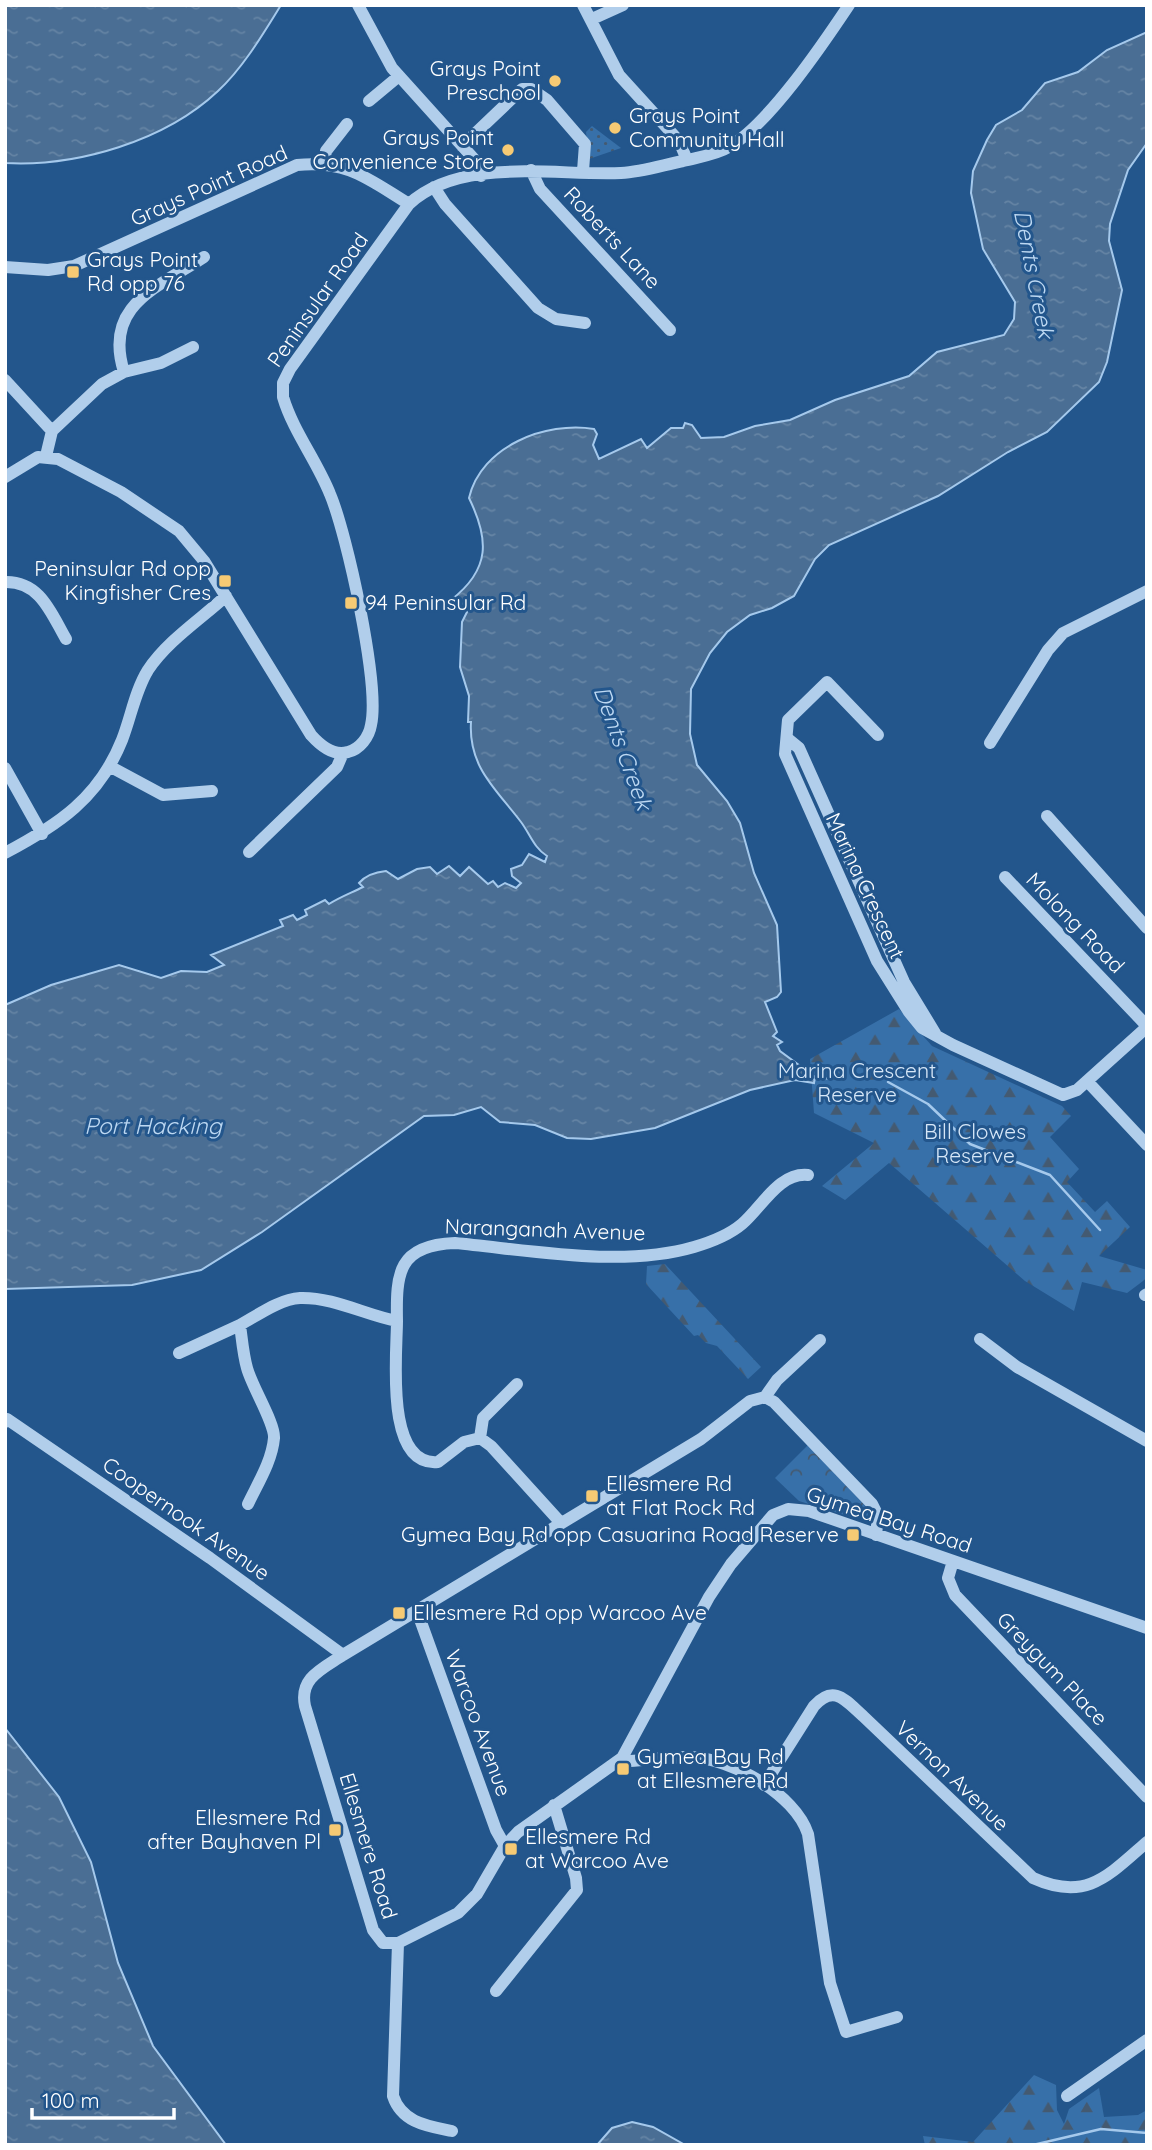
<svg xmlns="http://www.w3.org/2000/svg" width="1152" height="2150" viewBox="0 0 1152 2150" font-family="Quicksand,sans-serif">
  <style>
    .forest { fill: url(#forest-firs) }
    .park { fill: url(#park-crowns) }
    .garden { fill: url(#garden-dots) }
    .water { fill: url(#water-ripples); stroke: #a5c9ec; stroke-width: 2 }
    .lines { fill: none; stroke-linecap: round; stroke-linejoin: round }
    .stream { stroke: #a5c9ec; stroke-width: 2.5 }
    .minor { stroke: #b1ceeb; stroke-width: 12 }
    .poi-dot { fill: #f6ca74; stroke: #23568c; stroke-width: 2.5 }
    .labels { text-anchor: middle; stroke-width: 6; stroke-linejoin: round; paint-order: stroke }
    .poi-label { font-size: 21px; fill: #fff; stroke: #23568c; text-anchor: start }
    .street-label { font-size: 21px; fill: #fff; stroke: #23568c }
    .park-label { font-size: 21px; fill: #d6e7f8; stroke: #23568c }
    .water-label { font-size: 23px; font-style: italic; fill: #bdd8f2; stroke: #23568c }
  </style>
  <defs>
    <pattern id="forest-firs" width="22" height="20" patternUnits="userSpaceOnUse" patternTransform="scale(1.75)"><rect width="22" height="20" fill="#3770a9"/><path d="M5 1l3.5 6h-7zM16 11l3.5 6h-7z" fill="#445a71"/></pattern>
    <pattern id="park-crowns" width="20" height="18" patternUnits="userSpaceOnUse" patternTransform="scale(1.75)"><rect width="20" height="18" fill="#3770a9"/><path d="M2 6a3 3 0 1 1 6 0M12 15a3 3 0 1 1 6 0" fill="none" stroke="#445a71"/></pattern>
    <pattern id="garden-dots" width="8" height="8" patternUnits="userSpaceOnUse" patternTransform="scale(1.75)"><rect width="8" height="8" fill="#3770a9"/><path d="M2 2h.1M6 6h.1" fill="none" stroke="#445a71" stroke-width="1.8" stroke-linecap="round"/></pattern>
    <pattern id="water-ripples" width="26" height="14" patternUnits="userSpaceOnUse" patternTransform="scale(1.75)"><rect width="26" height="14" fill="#4a6e94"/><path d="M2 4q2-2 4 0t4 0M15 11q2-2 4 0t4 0" fill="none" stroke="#6584a4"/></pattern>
  </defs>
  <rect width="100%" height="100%" fill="#23568c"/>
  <path class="forest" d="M899,1009L932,1046L1062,1106L1071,1116L1050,1137L1079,1169L1067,1182L1095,1212L1107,1201L1130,1227L1099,1256L1147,1270V1278L1127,1293L1082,1282L1074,1311L1025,1281L889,1163L845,1200L822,1186L874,1143L814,1113L810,1059Z
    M665,1264L761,1367L748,1379L717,1346L706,1343L698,1335L694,1336L646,1284L647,1266Z
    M1034,2075L1056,2085L1057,2110L1064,2124L1069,2109L1099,2088L1104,2117L1138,2115L1147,2110V2145H925L923,2136L973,2142Z"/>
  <path class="park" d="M808,1445L868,1509V1516L858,1519L799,1501L775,1478Z"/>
  <path class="garden" d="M592,126L621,148L589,159L586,132Z"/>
  <path class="water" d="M5,5H281C263,34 243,68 218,91C165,141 77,167 5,163Z
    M1147,32V143L1128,170L1110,224L1109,241L1122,290L1107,362L1099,382L1047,432L1008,452L938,496L829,545L815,559L794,596L772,608L750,615L727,632L710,653L691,689L690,734L697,765L727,801L740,823L754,873L777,925L781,992L777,997L765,1002L777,1032L773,1036L782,1042L777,1045L780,1051L815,1077L814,1083L795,1080L750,1090L655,1128L591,1139L567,1138L535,1125L500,1122L481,1107L454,1115L424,1116L262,1232L201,1270L132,1285L5,1289V1005L51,985L119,965L161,978L181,971L207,972L224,965L211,955L283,926L280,920L293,915L297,920L307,915L305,910L325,900L329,904C340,897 351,893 363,887L359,883C365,876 376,872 386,871L398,879L417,869L430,867L437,874L449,866L460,876L469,867L488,884L493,881L498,887L505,883L516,888L521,883L512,876L511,869L522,865L529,854L545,862L547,856C534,848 530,834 521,822C498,791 468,768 471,722H468L469,696L460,667L462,622L470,606L451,600C491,569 489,539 469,498C481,446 546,421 594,429L597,434L593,445L599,459L641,439L647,448L671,428H683L685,423L692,425L701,438L724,437L755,426L790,420L835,400L909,376L937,352L1004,335L1014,319L1015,302L983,249L971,193L973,171L987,140L996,125L1022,110L1045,83L1078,72L1107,50Z
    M5,1728L59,1797L91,1862L118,1963L153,2046L226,2145H5Z
    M632,2122L653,2127L685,2145H597L612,2128Z"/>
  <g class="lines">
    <path class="stream" d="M812,1079L833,1078
      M888,1082L928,1104L970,1144L1050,1175L1100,1230
      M1033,2145L1101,2129L1147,2133"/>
    <path class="minor" d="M358,5L392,68L474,159L481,176
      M583,5L619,75L679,141L687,160
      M592,19L623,5
      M369,101L399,76
      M462,146L522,89H531L547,100L585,144L583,171
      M324,162L326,151L347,124
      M531,170L540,189L670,330
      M434,187L445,204L538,308L556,319L585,323
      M5,267L48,270L74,266L297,165C348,160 368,179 409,204
      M124,372C103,305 157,288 204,257
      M5,380L52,431
      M46,456L52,431L102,384L124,372L161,363L193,347
      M5,477L38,457L58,459L121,492L179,531L204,561L311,735C320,745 333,757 348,752C360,749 369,737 371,725C380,685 347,534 330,494C317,461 293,431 283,397V383L290,369L409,204C461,156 556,176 621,173C642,172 663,165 683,161C698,157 716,155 729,147C769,124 823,44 849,5
      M5,582C40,581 51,613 66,639
      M878,735L827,682L788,720L785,754L877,961L909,1012L922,1028L953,1045L1063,1095L1077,1090L1147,1027
      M788,739L799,748L904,982L935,1033
      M990,743L1048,650L1063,633L1147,591
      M109,766L163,795L212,791
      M5,768L42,834
      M1047,816L1147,928
      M249,852L337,767L343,753
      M5,853C58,825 99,798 122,740C131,717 135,691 148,670C167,641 201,619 226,596
      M1005,877L1147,1026
      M1087,1081L1147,1145
      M1145,1295L1147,1294
      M397,1321C396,1273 398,1245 455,1243C529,1250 622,1268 694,1247C711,1242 729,1235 742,1224C762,1207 779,1172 808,1175
      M980,1339L1017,1367L1147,1441
      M179,1353L240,1325
      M765,1397L750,1401L701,1439L343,1655C322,1669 299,1678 305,1706L373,1930L383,1943H398L458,1913L477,1894L505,1846L518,1832L622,1758L709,1597L731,1564L773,1515L788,1509L809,1511L1147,1628
      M765,1397L774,1402L872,1504L878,1516L876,1535
      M765,1397L777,1380L820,1340
      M5,1422L7,1419L210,1558L343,1655
      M480,1438L483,1418L517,1384
      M248,1504C258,1483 272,1461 274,1438C275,1423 252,1387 247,1368C243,1354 242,1339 240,1325C258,1315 280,1299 300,1298C334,1297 365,1315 397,1321C397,1353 384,1467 438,1462L464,1442L480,1438L491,1446L561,1523
      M953,1561L948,1578L955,1595L1147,1797
      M417,1611L496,1830L505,1846
      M622,1758L630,1761C650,1760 671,1756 690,1757C731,1758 795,1794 808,1834L830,1983L846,2032L897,2017
      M764,1785L814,1706C834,1684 845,1700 863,1716L1033,1878C1086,1902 1108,1876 1147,1842
      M398,1943L393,2096C402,2123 428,2126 452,2131
      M496,1991L577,1890L576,1878L554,1805
      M1067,2096L1147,2040"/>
  </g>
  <g class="poi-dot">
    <circle cx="555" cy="81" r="7"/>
    <circle cx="615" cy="128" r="7"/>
    <circle cx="508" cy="150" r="7"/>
    <rect x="66" y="265" width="14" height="14" rx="3.5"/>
    <rect x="218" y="574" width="14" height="14" rx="3.5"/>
    <rect x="344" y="596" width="14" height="14" rx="3.5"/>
    <rect x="585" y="1489" width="14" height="14" rx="3.5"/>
    <rect x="846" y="1528" width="14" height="14" rx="3.5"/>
    <rect x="392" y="1606" width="14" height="14" rx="3.5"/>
    <rect x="616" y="1762" width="14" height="14" rx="3.5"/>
    <rect x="328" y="1823" width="14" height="14" rx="3.5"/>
    <rect x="504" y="1842" width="14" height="14" rx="3.5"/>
  </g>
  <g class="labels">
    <g class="poi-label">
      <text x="541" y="76" text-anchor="end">Grays Point<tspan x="541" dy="24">Preschool</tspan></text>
      <text x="629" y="123">Grays Point<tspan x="629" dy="24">Community Hall</tspan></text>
      <text x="494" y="145" text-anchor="end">Grays Point<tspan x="494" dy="24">Convenience Store</tspan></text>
      <text x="87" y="267">Grays Point<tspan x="87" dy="24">Rd opp 76</tspan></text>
      <text x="211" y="576" text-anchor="end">Peninsular Rd opp<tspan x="211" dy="24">Kingfisher Cres</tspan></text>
      <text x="365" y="610">94 Peninsular Rd</text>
      <text x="606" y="1491">Ellesmere Rd<tspan x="606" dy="24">at Flat Rock Rd</tspan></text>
      <text x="839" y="1542" text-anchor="end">Gymea Bay Rd opp Casuarina Road Reserve</text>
      <text x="413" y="1620">Ellesmere Rd opp Warcoo Ave</text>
      <text x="637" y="1764">Gymea Bay Rd<tspan x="637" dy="24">at Ellesmere Rd</tspan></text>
      <text x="321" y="1825" text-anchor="end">Ellesmere Rd<tspan x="321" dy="24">after Bayhaven Pl</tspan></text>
      <text x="525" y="1844">Ellesmere Rd<tspan x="525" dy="24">at Warcoo Ave</tspan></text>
    </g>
    <g class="street-label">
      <text transform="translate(209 186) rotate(-24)" y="7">Grays Point Road</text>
      <text transform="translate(612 238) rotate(47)" y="7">Roberts Lane</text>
      <text transform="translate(318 300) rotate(-55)" y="7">Peninsular Road</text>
      <text transform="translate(865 886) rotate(65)" y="7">Marina Crescent</text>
      <text transform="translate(1075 923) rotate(46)" y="7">Molong Road</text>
      <text transform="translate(545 1230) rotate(2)" y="7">Naranganah Avenue</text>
      <text transform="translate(186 1519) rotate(35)" y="7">Coopernook Avenue</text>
      <text transform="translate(889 1520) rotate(18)" y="7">Gymea Bay Road</text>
      <text transform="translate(1052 1669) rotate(46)" y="7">Greygum Place</text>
      <text transform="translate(478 1723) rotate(70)" y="7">Warcoo Avenue</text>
      <text transform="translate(952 1776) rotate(44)" y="7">Vernon Avenue</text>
      <text transform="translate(368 1846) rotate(73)" y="7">Ellesmere Road</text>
    </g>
    <g class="park-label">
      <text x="857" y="1078">Marina Crescent<tspan x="857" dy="24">Reserve</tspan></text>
      <text x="975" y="1139">Bill Clowes<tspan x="975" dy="24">Reserve</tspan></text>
    </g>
    <g class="water-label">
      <text transform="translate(1034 274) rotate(79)" y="8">Dents Creek</text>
      <text transform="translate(623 748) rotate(70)" y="8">Dents Creek</text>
      <text x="153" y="1134">Port Hacking</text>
    </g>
  </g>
  <rect width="1152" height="2150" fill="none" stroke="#ffffff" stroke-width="14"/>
  <path d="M32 2108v10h142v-10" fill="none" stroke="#ffffff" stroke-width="3.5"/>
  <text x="42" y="2108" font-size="21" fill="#ffffff" stroke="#23568c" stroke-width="5" paint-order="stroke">100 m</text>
</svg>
